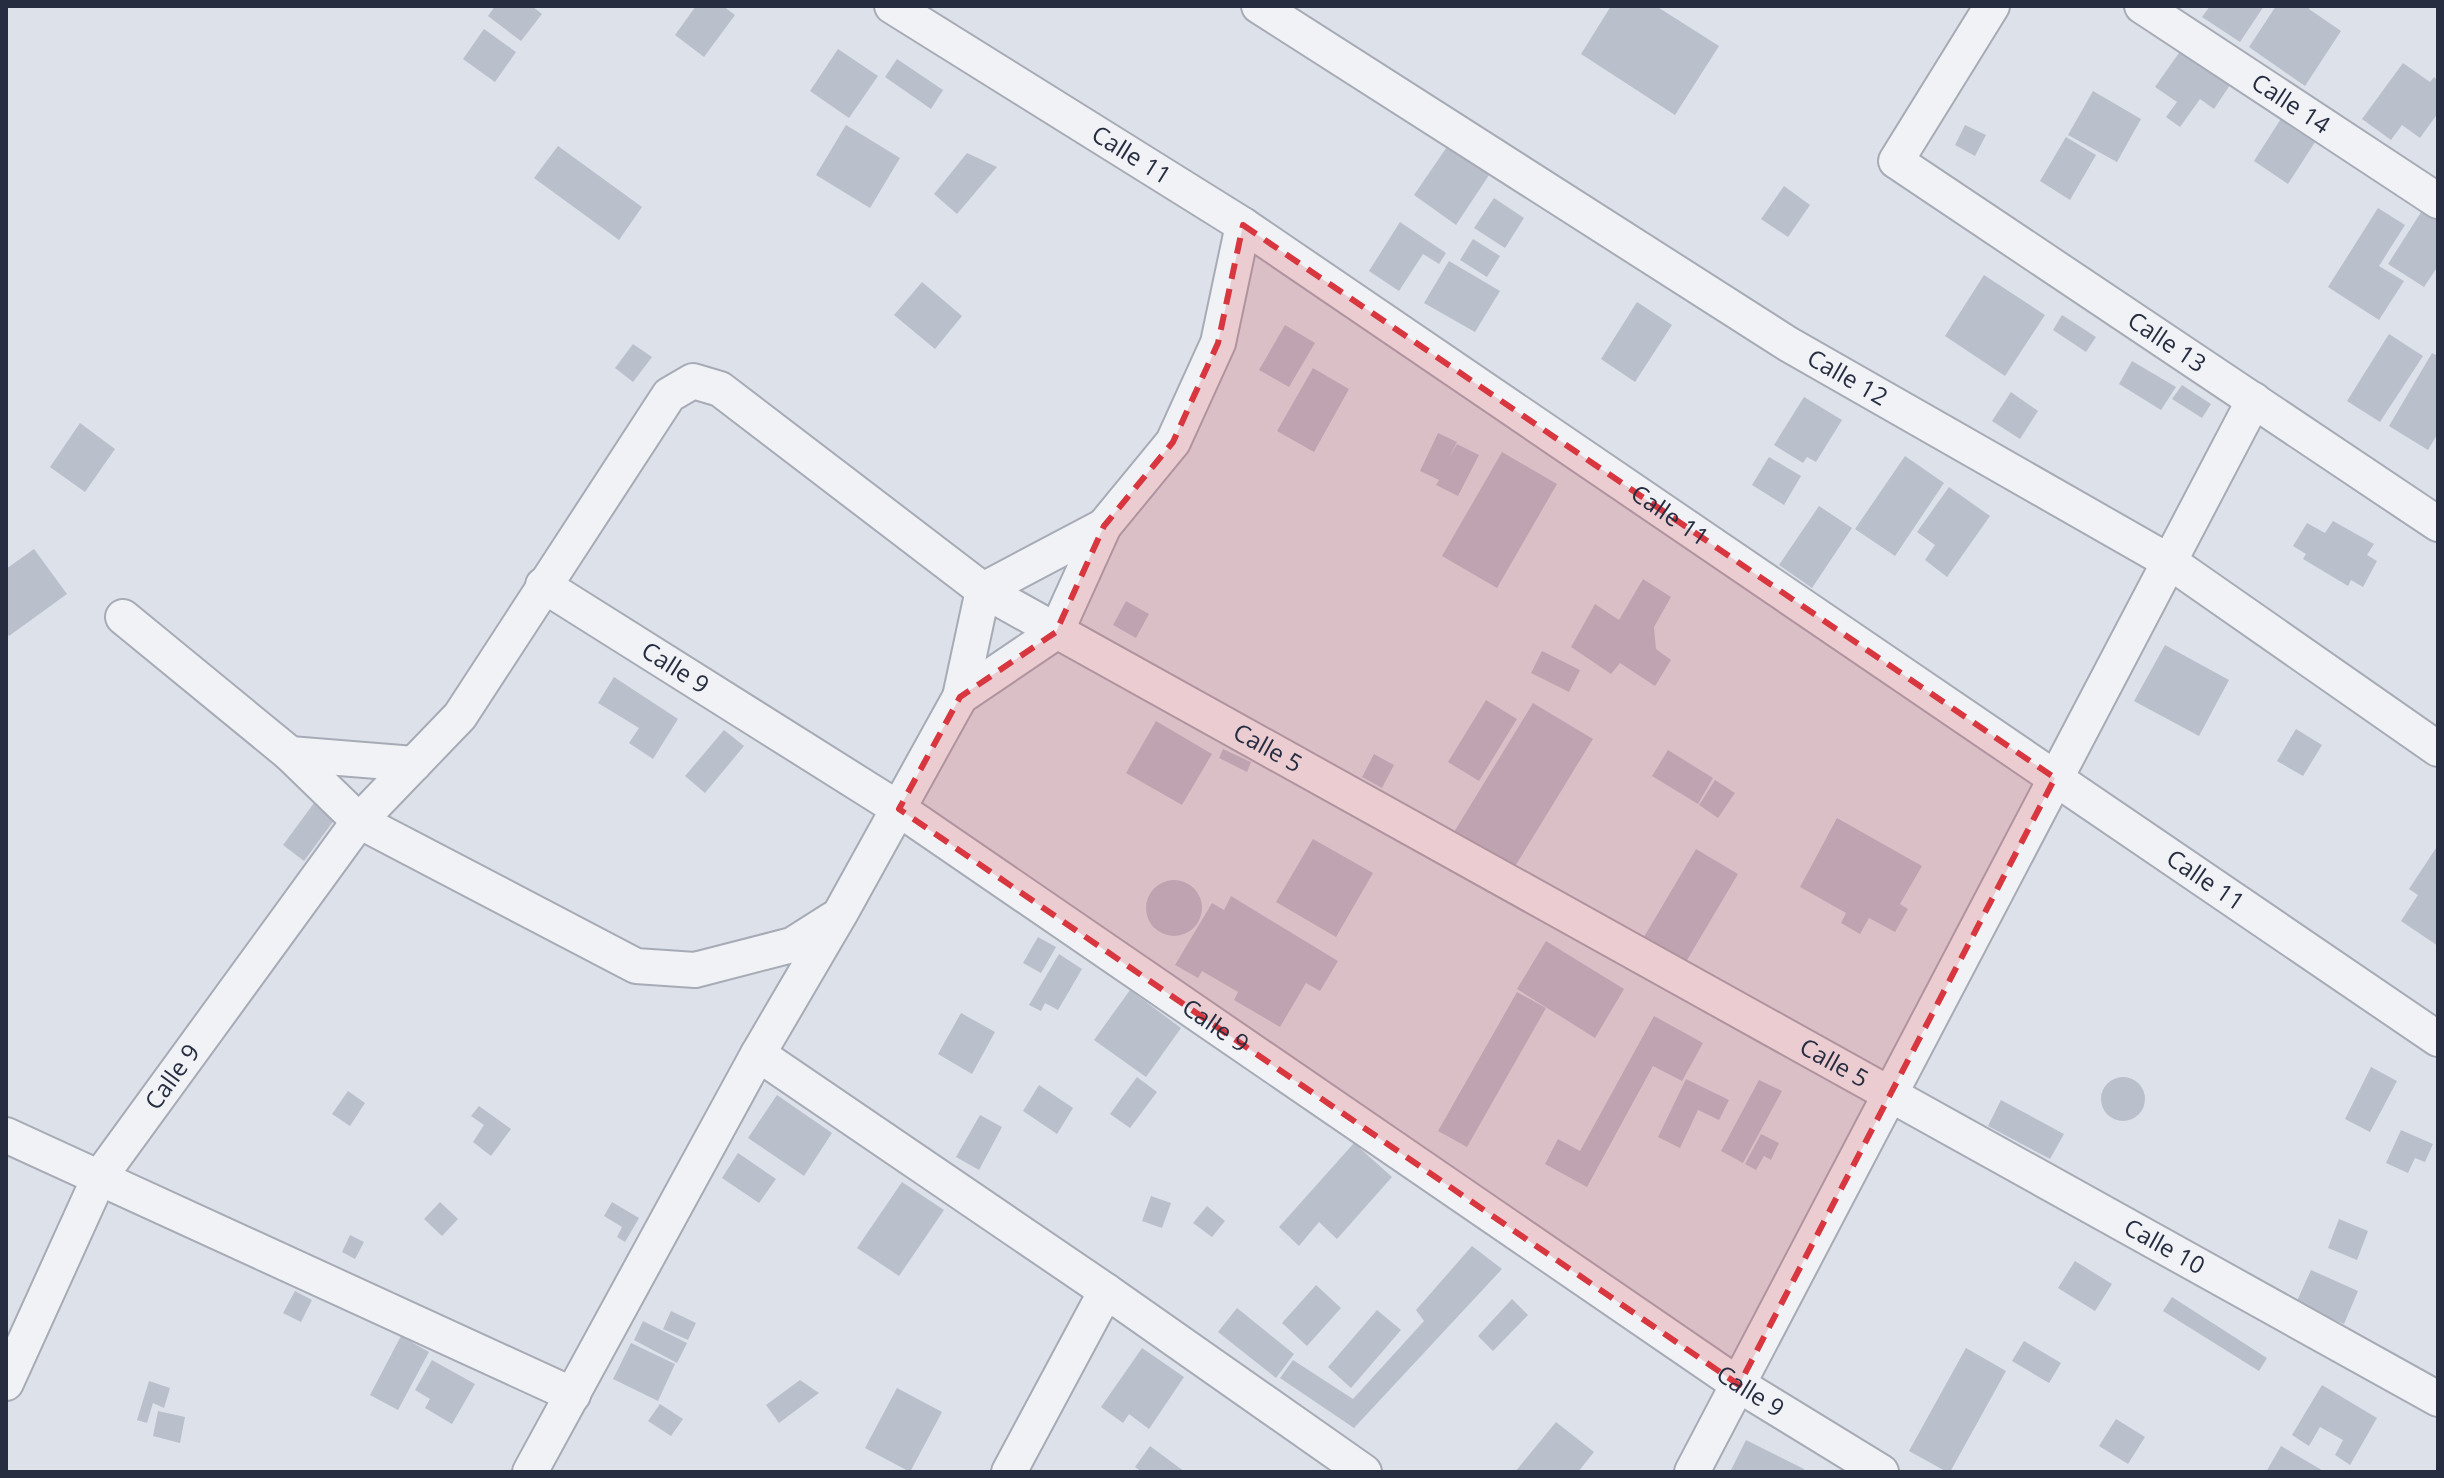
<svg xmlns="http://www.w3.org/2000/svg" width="2444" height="1478" viewBox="0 0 2444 1478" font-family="'Open Sans',sans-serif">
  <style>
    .building { fill: #babfcc }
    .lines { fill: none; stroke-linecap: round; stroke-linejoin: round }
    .street-casing { stroke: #a6abb6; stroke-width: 38 }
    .street { stroke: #f0f2f6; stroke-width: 34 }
    .marked { fill: #d9373f; fill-opacity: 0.2; stroke: #d9373f; stroke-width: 6; stroke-dasharray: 16 10; stroke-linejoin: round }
    .labels { text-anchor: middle; stroke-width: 6; stroke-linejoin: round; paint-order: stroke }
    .street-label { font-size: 24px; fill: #262d40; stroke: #edf0f6 }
  </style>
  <rect width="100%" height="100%" fill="#dde1e9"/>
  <path class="building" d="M495,6H532L542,14L521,41L488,16Z
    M696,6H723L735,15L704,57L675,35Z
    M1611,6H1656L1719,46L1675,115L1581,54Z
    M2210,6H2264L2240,42L2202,17Z
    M2276,6H2311L2309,9L2341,31L2305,86L2249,47Z
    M484,29L516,52L495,82L463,59Z
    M838,49L878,76L849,118L810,91Z
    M2181,50L2230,85L2214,109L2200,99L2180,127L2166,117L2177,102L2155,87Z
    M897,59L943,90L931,109L885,77Z
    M2403,63L2430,82L2434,77L2438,81V113L2420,138L2402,125L2391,140L2362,119Z
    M2093,91L2141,119L2117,162L2068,135Z
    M2282,117L2317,139L2288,184L2254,161Z
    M846,125L900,158L870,208L816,175Z
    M1965,125L1986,135L1975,156L1955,145Z
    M2066,137L2096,155L2070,200L2040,181Z
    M1451,141L1493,169L1456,225L1414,195Z
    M558,146L642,207L619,240L534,178Z
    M967,153L997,167L957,214L934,194Z
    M1784,186L1810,205L1788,237L1761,219Z
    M1494,198L1524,218L1505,248L1474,228Z
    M2425,206L2438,214V266L2424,287L2388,264Z
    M2378,208L2405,225L2379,266L2404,281L2379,320L2328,287Z
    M1400,222L1446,253L1439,264L1423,254L1399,291L1369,271Z
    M1473,239L1500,256L1487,277L1460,260Z
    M1449,261L1500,291L1475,332L1424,303Z
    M1984,275L2045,315L2005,376L1945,336Z
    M922,282L962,316L935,349L894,315Z
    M1637,302L1672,325L1635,382L1601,359Z
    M2062,315L2096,337L2086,352L2053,330Z
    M1285,325L1315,343L1289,387L1259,370Z
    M2389,334L2423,356L2380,422L2347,401Z
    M633,344L652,357L633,382L615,368Z
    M2432,353L2438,356V433L2428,450L2389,426Z
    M2132,361L2176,387L2161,410L2119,384Z
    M1313,368L1349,389L1314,452L1277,431Z
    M2182,385L2211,404L2202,418L2172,399Z
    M2011,392L2038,411L2020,439L1992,421Z
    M1804,397L1842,420L1816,462L1807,457L1803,463L1774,445Z
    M80,423L115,449L85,492L50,467Z
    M1438,433L1457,442L1449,458L1457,444L1479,455L1458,496L1436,485L1439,480L1420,471Z
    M1502,452L1557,484L1497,588L1442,556Z
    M1905,456L1944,483L1895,556L1855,529Z
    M1769,457L1801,476L1784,505L1752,485Z
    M1949,487L1990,516L1947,577L1925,560L1935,545L1917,532Z
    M1819,506L1852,528L1812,588L1779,565Z
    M2333,521L2374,544L2367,555L2377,561L2363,587L2351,580L2348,586L2303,559L2306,554L2293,546L2307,523L2325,533Z
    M34,549L67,594L9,636L6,632V569Z
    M1643,579L1671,597L1654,627L1656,649L1671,660L1655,686L1620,663L1611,674L1571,647L1595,604L1619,620Z
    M1126,601L1149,614L1136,638L1113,625Z
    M2165,645L2229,680L2199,736L2134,701Z
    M1542,651L1580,670L1569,692L1531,673Z
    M614,677L678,719L653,759L629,743L639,728L598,703Z
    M1486,700L1517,719L1479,781L1448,762Z
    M1533,703L1593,739L1514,868L1454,832Z
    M1156,721L1212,754L1182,805L1126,773Z
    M2296,729L2322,745L2303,776L2277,761Z
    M724,730L744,746L705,793L685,776Z
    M1223,749L1251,762L1247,772L1219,758Z
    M1668,750L1713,778L1698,804L1652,776Z
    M1374,754L1394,765L1382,788L1362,777Z
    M1715,780L1735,793L1718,818L1699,805Z
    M314,803L335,819L304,861L283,845Z
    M1837,818L1922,866L1900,904L1908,909L1895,932L1869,918L1860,934L1841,923L1846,913L1800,887Z
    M1313,839L1373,873L1336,937L1276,902Z
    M2438,845V946L2401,921L2418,895L2409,889Z
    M1696,849L1738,874L1680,972L1638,947Z
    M1146 908a28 28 0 1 1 56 0a28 28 0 1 1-56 0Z
    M1231,896L1338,961L1320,991L1306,983L1280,1027L1234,1000L1238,992L1202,971L1198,978L1175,965L1212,903L1224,910Z
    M1038,937L1056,947L1041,973L1023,963Z
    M1546,941L1624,989L1595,1038L1517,989Z
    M1059,954L1082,969L1058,1010L1045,1003L1041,1011L1029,1005Z
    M1130,990L1181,1028L1146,1077L1094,1040Z
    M1517,992L1546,1008L1467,1147L1438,1131Z
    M961,1013L995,1032L972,1074L938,1054Z
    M1654,1016L1703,1043L1682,1081L1653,1066L1587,1187L1545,1164L1558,1139L1580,1151Z
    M2371,1067L2397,1081L2370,1132L2345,1119Z
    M1137,1077L1157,1092L1130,1128L1110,1114Z
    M2101 1099a22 22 0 1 1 44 0a22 22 0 1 1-44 0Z
    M1686,1079L1729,1100L1719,1120L1698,1110L1680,1148L1658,1137Z
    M1759,1080L1782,1091L1743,1163L1721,1151Z
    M1039,1085L1073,1108L1057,1134L1023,1111Z
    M348,1091L365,1103L350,1126L332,1114Z
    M777,1095L832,1133L804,1176L748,1138Z
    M2001,1100L2064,1134L2050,1159L1988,1126Z
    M479,1106L511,1129L491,1156L473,1142L484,1125L471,1116Z
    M980,1115L1002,1127L979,1170L956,1157Z
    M2401,1130L2433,1144L2425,1162L2415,1158L2408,1173L2386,1163Z
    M1761,1134L1779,1143L1771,1160L1764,1156L1756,1170L1745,1164Z
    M1354,1143L1392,1177L1337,1239L1319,1222L1299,1246L1279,1227Z
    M738,1153L776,1179L759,1203L722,1178Z
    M902,1182L944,1210L899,1276L857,1248Z
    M1151,1196L1171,1203L1162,1228L1142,1221Z
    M440,1202L458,1219L442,1236L424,1219Z
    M612,1202L639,1218L625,1242L617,1237L622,1227L604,1216Z
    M1207,1206L1225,1221L1212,1237L1193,1223Z
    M2339,1219L2368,1231L2357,1260L2328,1248Z
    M350,1235L364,1242L355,1259L342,1252Z
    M1472,1246L1502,1269L1354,1428L1280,1378L1293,1360L1353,1399L1424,1321L1416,1310Z
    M2075,1261L2112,1284L2095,1311L2058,1288Z
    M2311,1270L2358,1291L2344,1324L2296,1303Z
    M1316,1285L1341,1308L1307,1346L1282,1323Z
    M295,1291L312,1300L301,1322L283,1313Z
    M2172,1297L2267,1358L2259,1371L2163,1311Z
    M1512,1299L1528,1315L1493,1351L1478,1336Z
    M1237,1308L1294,1354L1276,1378L1218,1332Z
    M1377,1310L1401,1330L1351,1388L1328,1367Z
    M671,1311L696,1323L688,1340L663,1329Z
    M643,1321L687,1343L677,1363L634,1340Z
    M401,1336L429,1352L398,1410L370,1395Z
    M2024,1341L2061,1363L2049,1383L2012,1361Z
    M631,1343L675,1364L658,1401L613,1379Z
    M1142,1348L1184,1377L1149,1429L1129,1414L1123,1423L1101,1407Z
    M1966,1348L2006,1371L1950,1472H1947L1909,1451Z
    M432,1360L475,1384L452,1424L425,1408L430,1399L415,1390Z
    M800,1380L819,1393L779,1423L766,1405Z
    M149,1381L170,1388L164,1408L153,1403L147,1423L137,1420Z
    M2322,1385L2377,1418L2350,1465L2335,1455L2343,1440L2320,1427L2309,1446L2292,1435Z
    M897,1388L942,1412L910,1472L865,1448Z
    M660,1404L683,1419L671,1436L648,1421Z
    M158,1411L185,1417L180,1443L153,1436Z
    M2116,1419L2145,1437L2128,1464L2099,1446Z
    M1556,1422L1594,1452L1578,1472H1515Z
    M1746,1440L1804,1469L1803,1472H1730Z
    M1150,1446L1185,1472H1142L1135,1467Z
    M2281,1446L2325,1472H2266Z"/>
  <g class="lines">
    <g class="street-casing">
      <g id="street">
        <path id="s1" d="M892,6L1243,225L2438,1039"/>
        <path id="s2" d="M1259,6L1788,344L2170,562L2438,749"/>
        <path id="s3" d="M1992,6L1896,161L2438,524"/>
        <path id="s4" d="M2142,6L2438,201"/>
        <path id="s5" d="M543,585L899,809L1739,1385L1881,1472"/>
        <path d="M123,617L290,754L359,821L636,966L695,970L792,945L833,919"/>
        <path d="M960,697L1056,632L1104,526L1173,442L1218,343L1243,225"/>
        <path d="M290,754L414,764"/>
        <path d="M758,1054L1106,1291L1364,1472"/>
        <path d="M6,1135L573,1395"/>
        <path id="s6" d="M6,1383L99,1178L359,821L460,716L669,395L693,381L720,389L983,590L2438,1399"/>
        <path d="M530,1472L758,1054L840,914L960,697L983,590L1104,526"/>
        <path d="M1009,1472L1106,1291"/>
        <path d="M1692,1472L2254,400"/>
      </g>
    </g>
    <use href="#street" class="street"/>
  </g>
  <path class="marked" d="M1243,225L2055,778L1739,1385L899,809L960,697L1056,632L1104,526L1173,442L1218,343Z"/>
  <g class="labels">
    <g class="street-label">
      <text dy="8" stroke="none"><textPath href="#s4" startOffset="178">Calle 14</textPath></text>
      <text dy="8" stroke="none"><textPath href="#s1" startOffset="282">Calle 11</textPath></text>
      <text dy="8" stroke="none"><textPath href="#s3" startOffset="508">Calle 13</textPath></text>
      <text dy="8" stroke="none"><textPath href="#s2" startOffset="696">Calle 12</textPath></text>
      <text dy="8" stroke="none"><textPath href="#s1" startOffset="930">Calle 11</textPath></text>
      <text dy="8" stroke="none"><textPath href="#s5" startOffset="156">Calle 9</textPath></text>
      <text dy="8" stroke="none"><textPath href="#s6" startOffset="1908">Calle 5</textPath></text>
      <text dy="8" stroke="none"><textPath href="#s1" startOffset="1578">Calle 11</textPath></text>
      <text dy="8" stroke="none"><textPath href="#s5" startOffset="804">Calle 9</textPath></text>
      <text dy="8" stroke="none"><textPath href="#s6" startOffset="2556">Calle 5</textPath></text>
      <text dy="8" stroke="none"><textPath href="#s6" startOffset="350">Calle 9</textPath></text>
      <text dy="8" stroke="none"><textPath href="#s6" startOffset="2934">Calle 10</textPath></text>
      <text dy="8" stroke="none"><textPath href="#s5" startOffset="1452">Calle 9</textPath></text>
    </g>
  </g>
  <rect width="2444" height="1478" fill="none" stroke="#262d40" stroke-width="16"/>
</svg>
